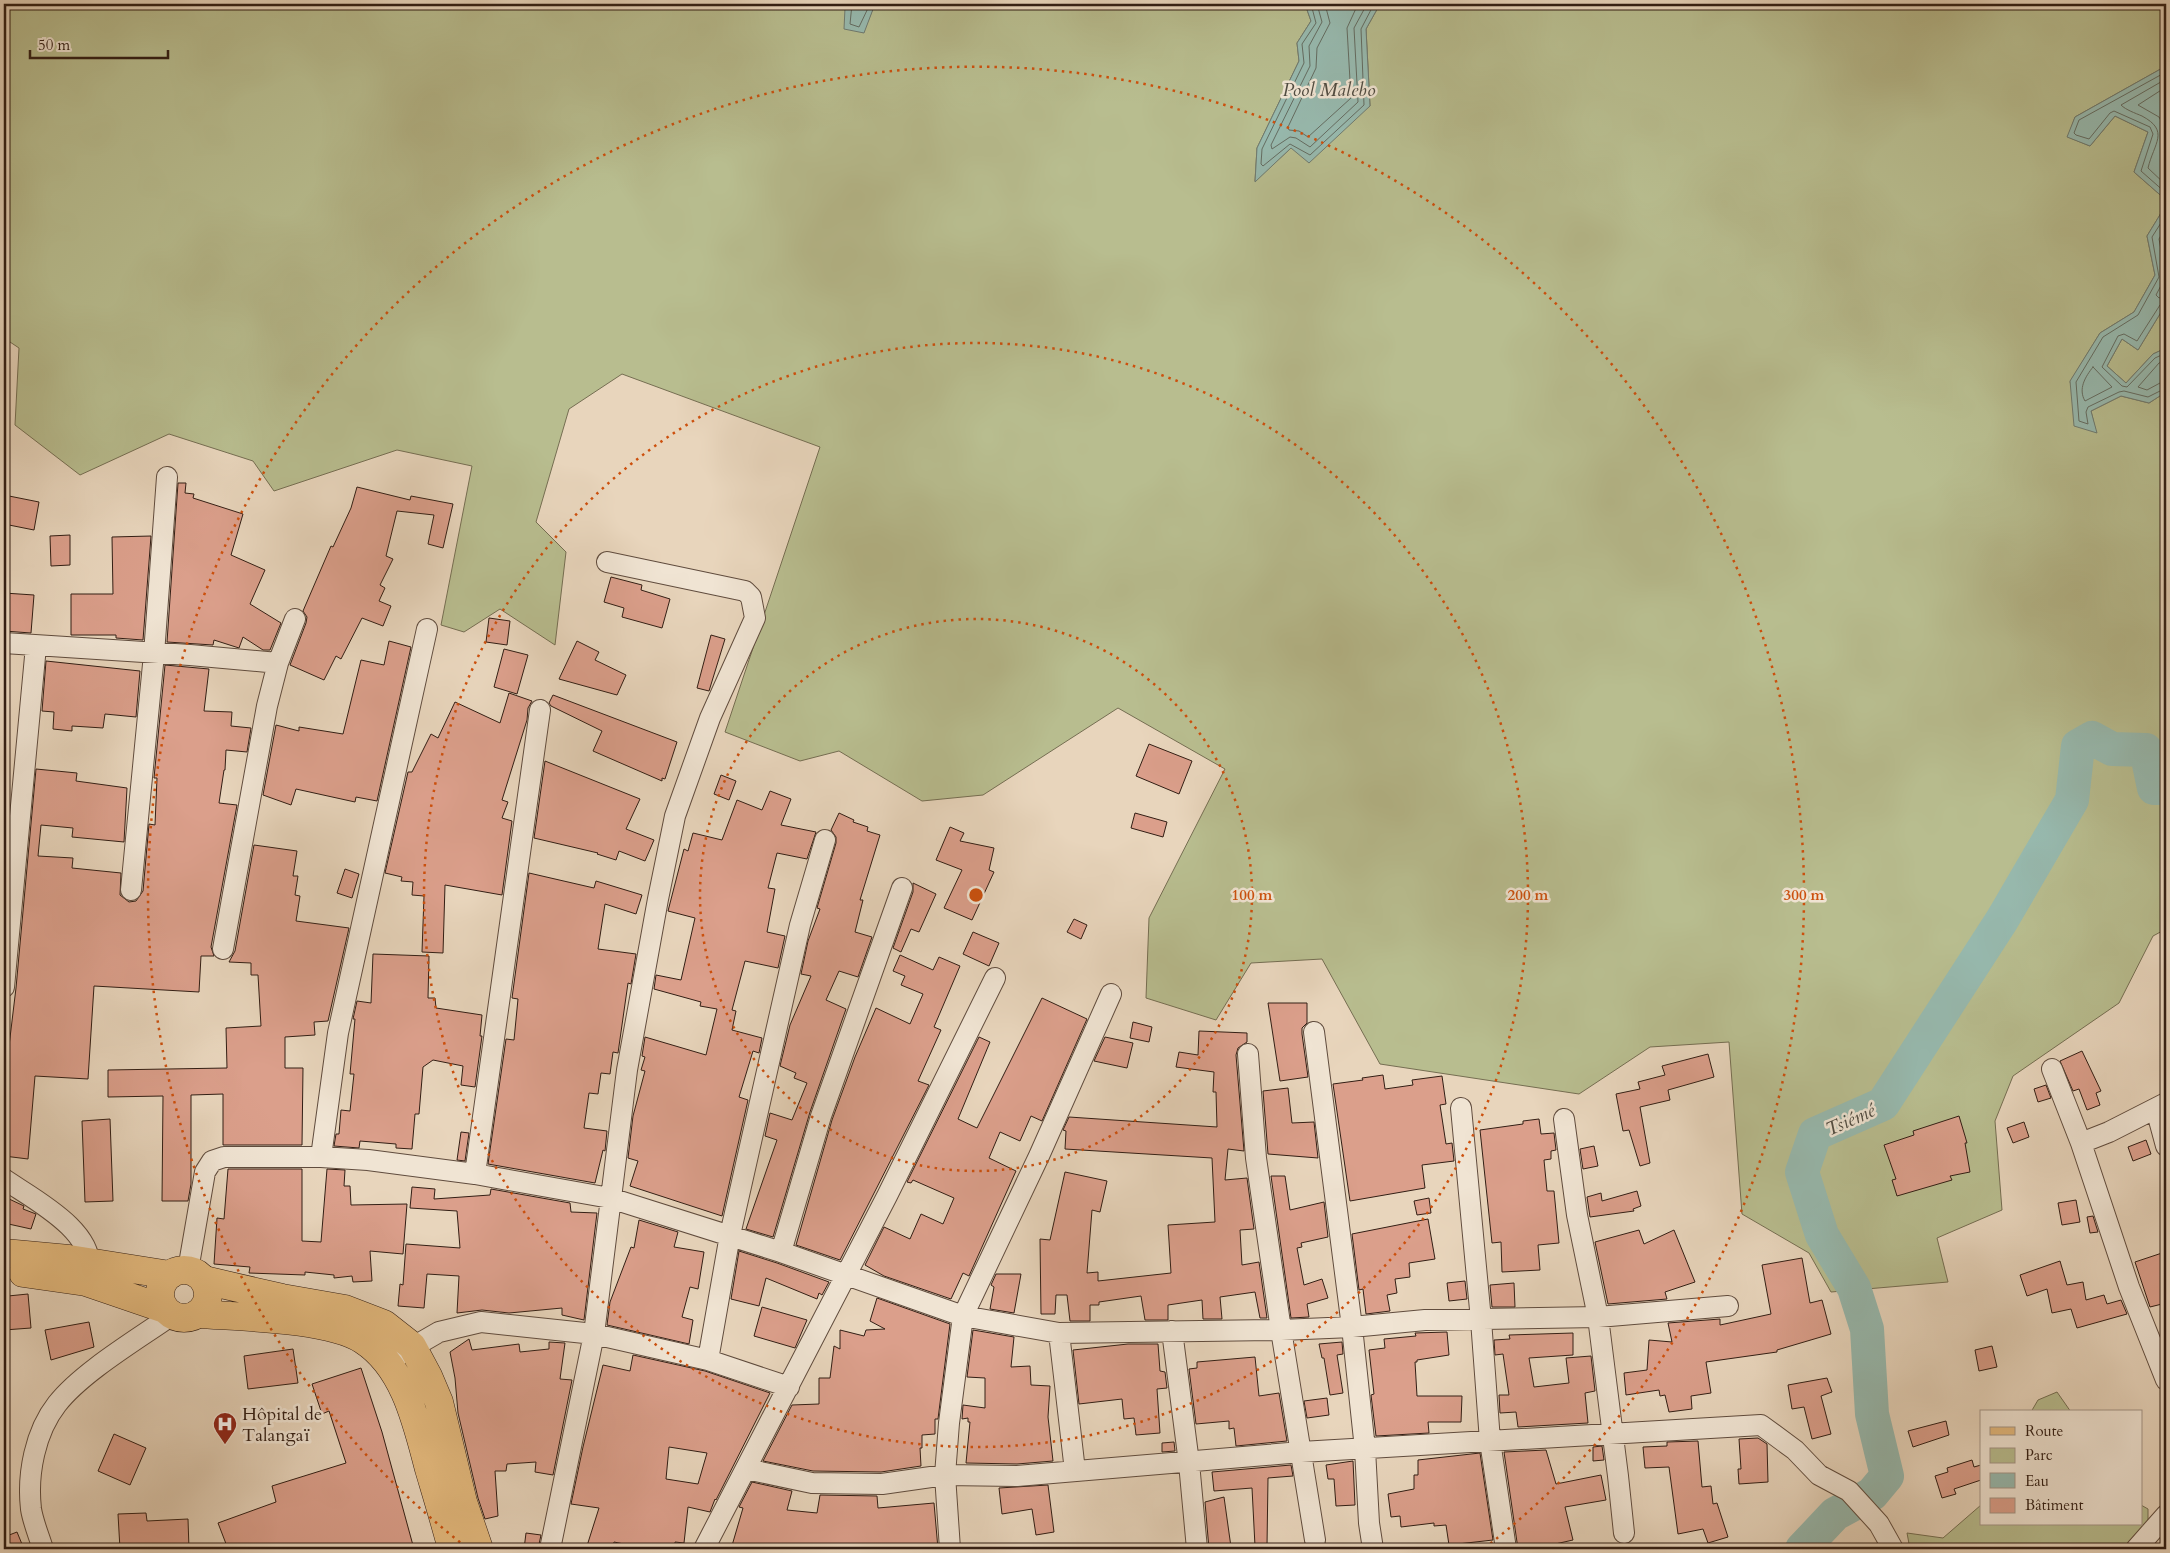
<svg xmlns="http://www.w3.org/2000/svg" width="2170" height="1553" viewBox="0 0 2170 1553" font-family="Cardo,serif">
  <style>
    .green { fill: #b8bd8f; stroke: #756e52 }
    .water { fill: #97b9ae; stroke: #6f7b70 }
    .lines { fill: none; stroke-linecap: round; stroke-linejoin: round }
    .shore { stroke: #646c61; stroke-width: 1 }
    .river { stroke: #97b9ae; stroke-width: 34 }
    .building { fill: #db9f8b; stroke: #321e14; fill-rule: evenodd }
    .street-casing { stroke: #604c3e; stroke-width: 22 }
    .primary-casing { stroke: #321e14; stroke-width: 29 }
    .highway-casing { stroke: #321e14; stroke-width: 29 }
    .street { stroke: #f0e4d3; stroke-width: 20 }
    .primary { stroke: #e4ba7e; stroke-width: 28 }
    .highway { stroke: #e4ba7e; stroke-width: 28 }
    .ring { fill: none; stroke: #cd500d; stroke-width: 2.5; stroke-dasharray: 2.5 5 }
    .labels { text-anchor: middle; stroke-width: 5; stroke-linejoin: round; paint-order: stroke }
    .poi-label { font-size: 18px; fill: #321e14; stroke: #f0e4d3; text-anchor: start }
    .water-label { font-size: 19px; font-style: italic; fill: #504c42; stroke: #f0e4d3 }
    .centre { fill: #cd500d; stroke: #f0e4d3; stroke-width: 2.5 }
    .ring-label { font-size: 15px; text-anchor: middle; font-weight: bold; fill: #cd500d; stroke: #f0e4d3; stroke-width: 5; stroke-linejoin: round; paint-order: stroke }
  </style>
  <rect width="100%" height="100%" fill="#e8d5bc"/>
  <filter id="stains"><feTurbulence type="fractalNoise" baseFrequency=".004" numOctaves="4"/><feColorMatrix values="0 0 0 0 .2 0 0 0 0 .09 0 0 0 0 .02 0 0 0 .5 -.17"/></filter>
  <radialGradient id="worn" r=".72"><stop offset=".6" stop-color="#630" stop-opacity="0"/><stop offset="1" stop-color="#630" stop-opacity=".3"/></radialGradient>
  <path class="green" d="M4,4H849L845,8L863,33L875,4H1305L1311,21L1297,43L1299,61L1257,148L1255,181L1291,148L1370,106L1366,29L1380,4H2053L2065,5L2072,4H2166V66L2075,117L2068,137L2090,146L2115,116L2148,132L2134,172L2166,200V205L2147,236L2155,275L2134,312L2100,333L2070,382L2096,432L2091,411L2121,396L2149,403L2166,392V929L2153,936L2119,1003L2013,1076L1995,1121L2002,1210L1937,1238L1948,1282L1831,1292L1809,1253L1742,1214L1729,1042L1650,1047L1579,1094L1380,1064L1322,959L1251,963L1216,1020L1146,998L1149,918L1225,769L1118,708L983,795L922,801L839,751L800,761L725,732L820,447L622,374L569,409L536,522L566,552L555,645L500,609L464,632L441,625L472,466L397,450L274,491L253,461L169,434L80,475L15,425L19,348L4,338Z
    M2166,304V348L2153,354L2126,383L2107,366L2122,339L2138,350Z
    M2057,1392L2071,1412H2031L2038,1400Z
    M1981,1505V1524H2141V1505L2148,1509V1521L2127,1549H1910L1907,1533L1943,1538Z"/>
  <path class="water" d="M849,4H875L864,33L844,29L845,8Z
    M1305,4H1380L1366,29L1370,106L1309,163L1291,148L1255,182L1257,148L1299,61L1297,43L1311,21Z
    M2166,66L2165,81L2166,200L2134,172L2148,132L2115,116L2090,146L2067,137L2075,117Z
    M2166,205V304L2138,350L2122,339L2107,366L2126,383L2153,354L2166,348V392L2149,403L2121,396L2091,411L2097,433L2074,426L2070,381L2100,333L2134,312L2155,275L2147,236Z"/>
  <g class="lines">
    <path class="shore" d="M852,4L850,24L859,27L870,4
      M1311,4L1316,23L1302,44L1304,63L1262,149L1261,164L1263,166L1290,144L1310,155L1364,105L1361,29L1374,4
      M1317,4L1322,22L1309,46L1310,66L1271,145L1272,149L1290,137L1296,138L1310,147L1358,102L1354,28L1367,4
      M1325,4L1330,23L1317,48L1316,68L1288,127L1289,130L1299,131L1308,137L1351,98L1347,28L1358,4
      M2166,72L2079,120L2074,133L2076,135L2089,139L2110,113L2114,111L2150,127L2153,134L2141,171L2166,193
      M2166,79L2121,105C2126,110 2135,113 2142,116C2170,131 2154,143 2148,168L2166,185
      M2166,87L2138,105L2159,117L2166,130
      M2166,215L2152,237L2159,277L2138,315L2103,337L2076,382L2079,421L2088,424L2086,412L2088,407L2119,392L2124,391L2148,397L2166,388
      M2166,226L2159,239L2166,276L2156,295L2159,298L2166,296
      M2166,303L2160,305L2137,341L2124,334L2118,336L2102,367L2122,386L2127,387L2155,358L2166,353
      M2166,360L2159,363L2138,387L2147,390L2160,383L2166,381
      M2093,367L2112,387L2085,401C2078,389 2085,377 2093,367Z"/>
    <path class="river" d="M1802,1549L1835,1514L1872,1494L1887,1476L1872,1414L1867,1329L1854,1288L1822,1235L1802,1172L1815,1134L1883,1104L2002,920L2072,800L2078,746L2092,738L2112,749L2146,750L2154,788H2166"/>
  </g>
  <path class="building" d="M178,483H186L185,493L194,494L193,498L243,514L231,555L265,570L250,604L281,623L270,650H263L243,637L239,648L214,640L213,645L167,642Z
    M357,487L410,500L411,496L453,504L443,548L428,544L434,515L397,511L386,556L393,559L380,585L385,588L379,601L391,606L383,626L362,618L341,659L336,656L324,680L290,665L306,623L307,617L303,611L331,546L333,547L351,508Z
    M4,495L39,502L34,530L4,524Z
    M70,535V565L51,566L50,536Z
    M151,536L143,640L116,638V635H71V594H113L112,537Z
    M611,577L642,585L641,590L670,599L662,628L622,617L624,608L604,602Z
    M4,593L34,595L31,633L4,631Z
    M489,618L510,621L507,645L486,642Z
    M711,635L725,639L709,691L697,688Z
    M389,641L411,647L377,801L356,797L355,802L296,789L291,805L263,795L276,725L299,731V727L343,734L361,660L384,665Z
    M577,641L599,652L595,660L626,675L617,695L559,679Z
    M504,649L528,655L517,694L494,687Z
    M46,661L140,671L136,717L105,714L103,728L72,726V731L53,729L54,712L42,711Z
    M165,665L209,669L204,711L232,712L231,726L251,728L247,752L226,750L225,770H224L219,803L237,805L211,947L214,956H201L199,992L94,986L88,1079L35,1076L28,1159L4,1156L6,1071L16,988L36,769L77,773L76,781L127,788L124,842L72,837L73,828L41,825L38,856L73,858L72,868L121,873L120,895L129,902L136,901L143,891L149,824L155,825L157,778H154Z
    M509,693L532,701L528,708L527,720L502,800L508,802L502,818L512,821L502,895L445,885L443,953L422,952L424,896L412,895L413,882L401,881L402,877L385,873L408,772H412L431,734L438,738L455,702L500,723Z
    M553,695L677,742L665,779L662,778V781L593,751L602,731L551,706L549,703Z
    M1149,744L1192,761L1179,794L1136,776Z
    M545,761L640,799L626,829L654,840L645,861L619,851L616,860L597,854L598,853L534,838Z
    M721,775L736,781L729,800L714,794Z
    M770,791L791,799L781,825L816,832L807,859L777,853L768,888L775,889L767,932L785,936L778,968L745,961L732,1010L736,1011L732,1030L762,1038L759,1053L753,1051L739,1097L748,1100L722,1216L630,1186L638,1161L628,1158L633,1116L645,1071L641,1070L645,1057L642,1056L645,1037L706,1055L717,1009L700,1006L701,1002L654,989L656,975L681,980L695,918L668,911L684,849L688,851L693,833L722,840L737,800L762,810Z
    M839,813L854,820L853,822L868,827L867,831L880,835L860,900H863L855,932L872,937L858,977L839,971L826,1000L846,1009L810,1112L773,1237L746,1229L777,1140L765,1136L770,1113L792,1120L807,1083L794,1078L796,1073L780,1066L790,1025L811,976L801,974L808,941L820,909L817,908L836,843V837L831,830Z
    M1135,813L1167,822L1163,837L1131,828Z
    M950,827L964,833L960,841L994,848L989,870L994,872L972,920L944,908L962,870L936,860Z
    M254,845L297,851L293,876H298L295,895L300,896L296,921L349,928L328,1021L314,1022L315,1035L285,1037V1068H303L302,1145H223V1094L191,1095V1184L188,1201H162L163,1096L108,1097V1070L227,1068L226,1028L261,1026L258,975H251V963L229,962L235,951Z
    M345,869L359,874L352,898L337,893Z
    M529,873L594,888L596,881L642,895L636,914L605,904L598,949L636,954L631,984L628,983L618,1053L613,1052L610,1074L601,1073L598,1094L589,1093L584,1128L607,1131L605,1151L603,1150L595,1183L488,1164L506,1039L514,1040L518,999L512,998Z
    M913,883L936,894L919,932L911,929L901,952L893,948L913,892Z
    M1074,919L1087,925L1081,939L1067,932Z
    M973,932L999,943L989,966L963,954Z
    M373,954L429,956L428,998H435L436,1008L482,1015L480,1036H482L475,1087L461,1085L463,1066L433,1060L423,1067L419,1114H415L412,1149L396,1148V1144L360,1141L359,1148L334,1146L336,1134H339L341,1110L350,1111L354,1074H350L355,1019H353L357,1001L371,1003Z
    M900,955L933,970L939,957L960,966L934,1027L941,1030L918,1081L929,1085L840,1260L796,1245L832,1120L855,1057L876,1008L910,1024L923,994L901,985L905,976L893,971Z
    M1042,998L1087,1019L1042,1121L1031,1116L1020,1141L1000,1132L989,1158L1016,1171L969,1276L963,1273L951,1299L884,1276L865,1265L884,1227L910,1239L921,1214L943,1224L954,1198L913,1180L911,1183L907,1182L979,1037L990,1042L958,1119L977,1128Z
    M1268,1003H1307V1023L1302,1028V1034L1308,1077L1280,1081Z
    M1133,1022L1152,1027L1149,1042L1130,1038Z
    M1199,1031L1247,1033V1042L1238,1048L1236,1055L1244,1151L1228,1149L1225,1180L1247,1178L1254,1229L1240,1230L1242,1265L1259,1262L1267,1318H1260L1255,1292L1220,1297L1222,1319H1203L1202,1300L1168,1305V1320H1145L1141,1296L1099,1302V1305H1090V1321H1070L1067,1295H1056L1055,1314H1041L1040,1239L1050,1240L1065,1172L1107,1181L1100,1212L1092,1210L1087,1273L1098,1272V1281L1171,1273L1168,1225L1215,1222L1212,1158L1065,1149L1066,1131L1063,1130L1069,1117L1217,1127L1216,1092H1213L1214,1072L1176,1067L1179,1052L1198,1055Z
    M1105,1037L1133,1043L1127,1068L1094,1061Z
    M2082,1051L2101,1091L2096,1093L2100,1105L2087,1110L2079,1089L2073,1091L2060,1061Z
    M1708,1054L1714,1077L1668,1090L1670,1100L1640,1107L1650,1163L1640,1166L1629,1130L1623,1131L1616,1094L1640,1089L1638,1082L1665,1075L1662,1066Z
    M1383,1075L1385,1089L1413,1085L1412,1080L1442,1076L1446,1104L1440,1105L1446,1144L1452,1143L1454,1161L1422,1165L1425,1188L1350,1201L1333,1084L1363,1080L1362,1078Z
    M2046,1085L2051,1098L2038,1102L2034,1089Z
    M1288,1088L1292,1123L1314,1122L1318,1158L1268,1154L1263,1091Z
    M1959,1116L1965,1136L1967,1143H1965L1970,1172L1950,1176L1952,1180L1897,1196L1892,1180L1896,1179L1884,1145L1914,1135L1913,1131Z
    M110,1119L113,1201L85,1202L82,1121Z
    M1539,1119L1541,1134L1554,1133L1556,1150L1551,1151V1159L1544,1160L1547,1191H1554L1559,1243L1538,1245L1540,1270L1502,1272L1501,1242L1492,1243L1480,1130L1523,1124V1121Z
    M2024,1122L2029,1137L2013,1143L2007,1128Z
    M461,1132L469,1133L465,1161L457,1160Z
    M2146,1140L2151,1154L2133,1161L2128,1147Z
    M1594,1146L1598,1166L1583,1169L1580,1149Z
    M228,1169H302V1241L321,1242L327,1169L345,1170L344,1186H350L351,1205L407,1204L403,1254L370,1251L372,1281L353,1282L352,1276L334,1278V1275L305,1272V1275L249,1273L250,1267L214,1264L217,1218L224,1219Z
    M1271,1176H1285L1290,1210L1324,1202L1328,1237L1301,1243L1302,1247L1297,1248L1304,1285L1322,1279L1328,1298L1307,1304L1309,1317L1291,1318Z
    M412,1187L435,1189L434,1199L490,1195L491,1189L570,1203L571,1212L597,1213L584,1320L562,1315V1308L509,1313L482,1310L457,1313L459,1276L427,1274L424,1308L398,1306L400,1284L403,1285L406,1244L460,1248L457,1211L410,1208Z
    M1637,1191L1641,1206L1633,1209L1634,1211L1590,1217L1587,1197L1601,1193L1602,1201Z
    M7,1198L24,1206L23,1209L36,1214L31,1229L4,1223V1209Z
    M1429,1198L1431,1213L1417,1215L1414,1201Z
    M2076,1200L2080,1222L2062,1225L2058,1203Z
    M2093,1216L2098,1232L2090,1233L2087,1217Z
    M1428,1219L1435,1259L1409,1263L1410,1277L1395,1279L1397,1293L1387,1295L1390,1311L1366,1314L1363,1289L1359,1290L1352,1234Z
    M639,1220L678,1232L674,1247L704,1252L698,1289L690,1287L682,1317L693,1320L689,1344L607,1325L610,1302L631,1247L634,1248Z
    M1639,1230L1644,1244L1674,1230L1695,1282L1665,1292L1667,1299L1608,1304L1595,1242Z
    M739,1251L777,1263L829,1282L822,1295L819,1293L817,1299L766,1278L759,1306L731,1299Z
    M2162,1253L2166,1267V1303L2150,1307L2135,1262Z
    M1802,1258L1810,1303L1822,1300L1831,1334L1777,1350V1352L1706,1362L1711,1393L1691,1396L1692,1409L1669,1412L1665,1395L1660,1396L1659,1390L1626,1395L1624,1373L1647,1370L1649,1340L1672,1342L1668,1323L1720,1319V1325L1771,1314L1762,1265Z
    M2060,1261L2067,1285L2083,1282L2086,1300L2104,1295L2107,1304L2121,1300L2127,1314L2077,1328L2071,1309L2052,1313L2047,1289L2027,1296L2020,1275Z
    M996,1274H1021L1014,1313L990,1309L994,1287L991,1285Z
    M1465,1281L1467,1299L1449,1301L1447,1283Z
    M1514,1283L1515,1307H1492L1490,1285Z
    M28,1294L31,1328L4,1330V1302L8,1301V1296Z
    M877,1298L950,1324L938,1419H935V1434L922,1435V1448H920L921,1466L881,1472L813,1471L763,1461L792,1405L819,1404V1378H830L834,1346L840,1349V1330L864,1336L866,1330L885,1329L870,1321Z
    M762,1307L807,1320L795,1348L754,1336Z
    M89,1322L94,1347L51,1360L45,1330Z
    M973,1330L1014,1337L1011,1367L1030,1366L1031,1385L1050,1386L1048,1417L1053,1461L1017,1464L966,1463L970,1422H968V1418L962,1419L963,1405L985,1408V1378L967,1377Z
    M1447,1332L1449,1355L1417,1360V1362H1415L1417,1396H1462L1461,1422H1428L1429,1433L1376,1436L1371,1395L1374,1394L1369,1350L1385,1348L1384,1339L1416,1336L1415,1333Z
    M1573,1333V1355L1529,1358L1534,1387L1569,1383L1566,1358L1591,1356L1595,1391L1585,1393L1588,1423L1518,1427L1516,1412L1500,1413L1499,1395H1509L1503,1354L1495,1355L1494,1340L1510,1339L1509,1335Z
    M469,1339L472,1350L519,1344L520,1352L549,1349V1342L565,1343L560,1379L572,1380L553,1475L535,1472L536,1462L507,1464L506,1471H495L498,1516L485,1519L478,1498L458,1413L455,1378L450,1352Z
    M1342,1342L1343,1354L1337,1355L1343,1393L1330,1395L1324,1358H1322L1319,1344Z
    M1128,1344H1158L1160,1371L1165,1372L1167,1388L1157,1389L1160,1433L1136,1435L1134,1418L1124,1419L1122,1399L1079,1404L1073,1350Z
    M1992,1346L1997,1367L1979,1371L1975,1350Z
    M293,1349L298,1383L248,1389L244,1356Z
    M633,1355L705,1371L770,1393L716,1500L715,1499L710,1512L688,1507L684,1543L675,1542V1549H648L614,1542L612,1549H586L599,1508L571,1504L583,1447L603,1365L630,1371ZM669,1447L707,1453L698,1484L666,1479Z
    M1255,1357L1259,1396L1279,1393L1287,1441L1236,1446L1234,1428L1229,1429V1421L1196,1424L1189,1369L1197,1368V1362Z
    M361,1368L382,1432L414,1549H228L218,1523L276,1502L272,1486L346,1463L329,1411L322,1414L312,1384Z
    M1827,1378L1832,1392L1821,1396L1831,1434L1812,1439L1804,1407L1792,1409L1788,1385Z
    M1327,1398L1329,1415L1307,1418L1304,1401Z
    M1946,1421L1949,1435L1913,1447L1908,1431Z
    M114,1434L146,1448L130,1485L98,1471Z
    M1758,1438L1767,1444L1768,1482L1739,1484L1738,1469H1741L1739,1439Z
    M1698,1441L1702,1487L1711,1486L1713,1504L1717,1503L1728,1537L1708,1543L1703,1529L1678,1534L1669,1467L1645,1468L1643,1447L1667,1446V1442Z
    M1174,1442L1175,1451L1162,1452V1443Z
    M1602,1446L1604,1460L1593,1461V1447Z
    M1546,1450L1556,1484L1601,1475L1606,1500L1565,1507L1573,1540L1533,1549H1518L1504,1452Z
    M1480,1453L1493,1540L1449,1545L1446,1525L1434,1526V1523L1401,1527L1400,1516L1391,1517L1388,1494L1414,1489V1475H1418V1460Z
    M1972,1460L1974,1467L1981,1465V1480L1954,1489L1956,1494L1942,1498L1935,1476L1948,1472L1947,1468Z
    M1353,1461L1355,1505L1336,1506L1334,1479H1328L1326,1465Z
    M1291,1465L1293,1476L1268,1478L1267,1546H1255L1252,1488L1214,1491L1212,1472Z
    M752,1482L792,1491L787,1510L817,1513L820,1495L877,1496L878,1508L934,1503L938,1549H812L785,1547L784,1549H731L743,1508L739,1507Z
    M1048,1485L1054,1532L1036,1535L1032,1509L1002,1514L999,1488Z
    M1224,1497L1231,1547L1209,1549L1205,1502Z
    M146,1513L147,1521L188,1519L189,1549H120L118,1514Z
    M17,1532L24,1549H4V1537Z
    M526,1533L541,1535L538,1549H524Z"/>
  <g class="lines">
    <g class="street-casing">
      <path id="street" d="M4,643L190,655L278,663
        M131,890L154,654L167,477
        M223,949L267,706L278,663L295,619
        M4,987L36,646
        M1314,1032L1352,1327L1365,1449L1369,1523L1373,1549
        M1248,1054L1256,1158L1281,1330L1315,1540
        M2052,1069L2081,1143L2129,1287L2166,1380
        M1461,1108L1481,1320L1490,1441L1506,1549
        M2156,1109L2166,1146
        M1564,1119L1577,1215L1598,1317L1618,1476L1624,1533
        M2081,1143L2109,1132L2166,1103
        M321,1157L338,1033L427,629
        M475,1174L540,710
        M4,1179C31,1198 99,1232 88,1273
        M781,1252L821,1116L902,888
        M188,1270L205,1172L212,1161L224,1157H321L368,1160L475,1174L610,1198L781,1252L963,1316L1059,1333L1281,1330L1352,1327L1425,1320L1598,1317L1728,1306
        M1172,1331L1189,1463L1197,1549
        M1059,1333L1075,1471
        M708,1360L730,1235L800,925L825,840
        M387,1362L439,1332L481,1322L594,1334L708,1360L789,1387
        M746,1469L812,1483L882,1484L945,1475L1017,1476L1301,1452L1761,1425L1795,1450L1819,1475L1849,1491L1879,1524L1893,1549
        M43,1549C39,1536 33,1522 31,1509C27,1474 35,1432 57,1404C82,1372 138,1339 172,1315
        M550,1549L594,1334L627,1070L658,899L675,816L710,718L755,618L751,597L745,591L607,562
        M704,1549L887,1196L995,978
        M950,1549L945,1475L949,1423L963,1316L1039,1156L1111,994
        M2136,1549L2166,1515"/>
    </g>
    <g class="primary-casing">
      <path id="primary" d="M204,1280L282,1298L345,1309L384,1324L412,1346L428,1376L439,1402L463,1502L479,1549
        M199,1314C241,1317 329,1318 363,1340C405,1367 417,1424 429,1469C437,1496 445,1522 452,1549"/>
    </g>
    <g class="highway-casing">
      <path id="highway" d="M4,1253L69,1259L170,1275
        M160 1294a24 24 0 1 1 48 0a24 24 0 1 1-48 0Z
        M23,1273L86,1282L165,1309"/>
    </g>
    <use href="#street" class="street"/>
    <use href="#primary" class="primary"/>
    <use href="#highway" class="highway"/>
  </g>
  <g class="ring">
    <circle cx="976" cy="895" r="276"/>
    <circle cx="976" cy="895" r="552"/>
    <path d="M466 1547A828 828 0 1 1 1486 1547"/>
  </g>
  <defs>
    <g id="hospital-pin" transform="scale(1.25)"><path d="M0 17L-7.5 6A9.5 9.5 0 1 1 7.5 6Z" fill="#8f2418" stroke="#f0e4d3"/><path d="M-5-5h3v3.5h4V-5h3V5h-3V1.5h-4V5h-3Z" fill="#fff"/></g>
  </defs>
  <g fill-rule="evenodd">
    <use href="#hospital-pin" x="225" y="1424"/>
  </g>
  <g class="labels">
    <g class="poi-label">
      <text x="242" y="1420">Hôpital de<tspan x="242" dy="21">Talangaï</tspan></text>
    </g>
    <g class="water-label">
      <text x="1329" y="96">Pool Malebo</text>
      <text transform="translate(1850 1119) rotate(-24)" y="7">Tsiémé</text>
    </g>
  </g>
  <circle cx="976" cy="895" r="8" class="centre"/>
  <g class="ring-label">
    <text x="1252" y="900">100 m</text>
    <text x="1528" y="900">200 m</text>
    <text x="1804" y="900">300 m</text>
  </g>
  <rect width="2170" height="1553" fill="none" stroke="#e8d5bc" stroke-width="20"/>
  <rect x="5" y="5" width="2160" height="1543" fill="none" stroke="#321e14" stroke-width="2.5"/>
  <rect x="10" y="10" width="2150" height="1533" fill="none" stroke="#321e14"/>
  <rect x="1980" y="1410" width="162" height="115" fill="#f0e4d3" stroke="#a49587"/>
  <rect x="1990" y="1427" width="25" height="8" fill="#e4ba7e" stroke="#a49587"/>
  <text x="2025" y="1436" font-size="15" fill="#321e14">Route</text>
  <rect x="1990" y="1448" width="25" height="15" fill="#b8bd8f" stroke="#a49587"/>
  <text x="2025" y="1460" font-size="15" fill="#321e14">Parc</text>
  <rect x="1990" y="1473" width="25" height="15" fill="#97b9ae" stroke="#a49587"/>
  <text x="2025" y="1486" font-size="15" fill="#321e14">Eau</text>
  <rect x="1990" y="1498" width="25" height="15" fill="#db9f8b" stroke="#a49587"/>
  <text x="2025" y="1510" font-size="15" fill="#321e14">Bâtiment</text>
  <path d="M30 50v8h138v-8" fill="none" stroke="#321e14" stroke-width="2.5"/>
  <text x="38" y="50" font-size="15" fill="#321e14" stroke="#f0e4d3" stroke-width="4" paint-order="stroke">50 m</text>
  <rect width="100%" height="100%" filter="url(#stains)"/>
  <rect width="100%" height="100%" fill="url(#worn)"/>
</svg>
